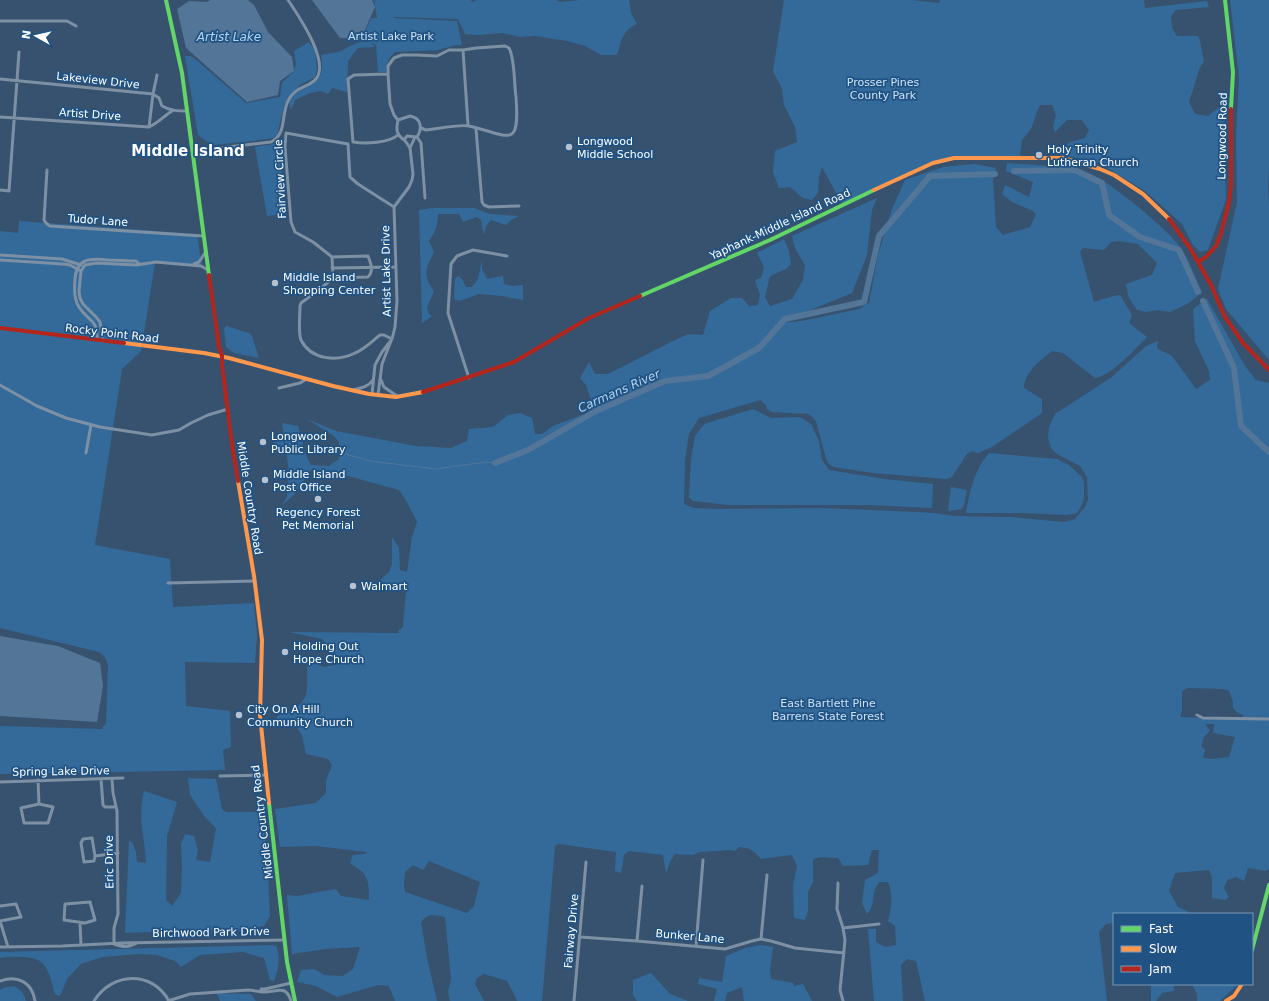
<svg xmlns="http://www.w3.org/2000/svg" width="1269" height="1001" viewBox="0 0 1269 1001" font-family="'DejaVu Sans',sans-serif">
  <style>
    .green { fill: #346a9a; fill-rule: evenodd }
    .water { fill: #527598 }
    .lines { fill: none; stroke-linecap: round; stroke-linejoin: round }
    .stream { stroke: #527598; stroke-width: 1 }
    .river { stroke: #527598; stroke-width: 6 }
    .street { stroke: #7d90a4; stroke-width: 3 }
    .fast { stroke: #63d668; stroke-width: 4 }
    .slow { stroke: #ff974d; stroke-width: 4 }
    .jam { stroke: #b3261e; stroke-width: 4 }
    .poi-dot { fill: #b9c2cc; stroke: #205384; stroke-width: 1.5 }
    .labels { text-anchor: middle; stroke-width: 3.5; stroke-linejoin: round; paint-order: stroke }
    .park-label { font-size: 11px; fill: #cce3f7; stroke: #205384 }
    .street-label { font-size: 11px; fill: #fff; stroke: #205384 }
    .poi-label { font-size: 11px; fill: #fff; stroke: #205384; text-anchor: start }
    .water-label { font-size: 12px; font-style: italic; fill: #b3d4f1; stroke: #205384 }
    .district-label { font-size: 15px; font-weight: bold; fill: #fff; stroke: #205384 }
  </style>
  <rect width="100%" height="100%" fill="#37526e"/>
  <path class="green" d="M374,0H471L472,2L477,0H556L560,2L580,0H629L631,13L637,24C623,29 621,42 617,55H601L585,46L567,41L535,36L520,37L503,33L478,35L465,34L458,19L396,17L393,18L457,21L462,45H456L438,50L395,52C388,58 387,63 386,72H378L376,45L371,43L375,47L358,48L348,61L347,92L332,88L328,94L320,91L310,93L295,100L291,110C290,107 289,103 290,101C298,82 328,92 321,55C327,54 333,53 338,52C348,49 357,39 369,42L362,39L371,18H377Z
    M784,0H912L939,3L940,0H1144L1145,8L1207,1L1209,7L1176,10L1171,16L1172,28L1177,36H1198L1200,41L1204,62L1200,67L1189,102L1195,114L1208,116L1219,107L1226,109L1224,125L1226,199L1208,250L1200,252L1193,245L1182,224L1145,191L1097,162L1057,154L1070,142L1085,138L1089,130L1082,120H1067L1055,132L1053,126L1056,115L1052,105H1040L1037,112L1031,129L1022,140L1020,156L954,158L928,165L842,204L822,167L819,177L818,193L812,200L803,198L790,187L779,188L773,172L775,151L797,142L795,127L784,105L782,89L773,71Z
    M1230,0H1269V168L1268,189L1269,203V360L1226,309L1218,289L1237,202L1236,136L1239,77Z
    M309,42L315,50L317,69L315,77L300,85L285,103L277,135L273,138L253,141L212,145L198,135L185,56H190L194,58L246,103L280,97L282,83L294,71L296,63L294,51Z
    M283,141L280,151L285,214L267,216L255,147C265,145 274,145 283,141Z
    M1007,163C1030,165 1063,165 1086,172C1106,178 1168,229 1181,248C1188,258 1196,279 1202,292L1189,303L1170,312L1158,310L1146,312L1137,310L1129,298L1126,284L1152,275L1157,263L1138,244L1119,241L1111,242L1104,250L1083,248L1080,252L1094,302L1113,296L1120,295L1132,315L1129,323L1147,337C1135,349 1111,376 1095,378L1063,353L1052,351C1041,360 1024,372 1024,388L1042,399V413L992,447L978,453L972,451L967,454L951,478L946,479L873,473L834,467L829,464L826,459L816,421L809,414L772,412L767,409L766,405L760,400L699,418L689,434L685,460L684,504L694,508L719,509L822,508L894,511L935,513L954,516L1001,517H1011L1064,522L1075,519L1085,507L1088,500L1087,477L1080,466L1057,454L1051,448L1048,438L1049,427L1055,414L1112,377L1146,346L1158,341L1157,348L1160,350L1172,356L1196,389L1210,380L1209,371L1195,341L1193,309L1207,299L1245,366L1256,380L1269,383V869L1265,871L1248,868L1244,881L1236,877L1227,880L1224,888L1229,897L1225,900L1212,898V877L1209,870L1175,873L1169,891L1178,907L1193,914H1114V923L1106,924L1099,932L1107,1001H925L916,961L907,959L901,965L903,1001H874L868,929H876V942L885,947L896,945L895,926L888,921C892,907 893,895 888,882H879C870,894 877,903 867,914L862,903L865,880L878,873L879,850H872L868,865L843,866L838,858L821,857L813,859V882L808,892V911L805,920L794,918L793,885L797,866L792,855L761,859C753,850 751,848 739,847L735,851L730,850L700,852L693,855L675,854L671,860L666,873L663,855L629,851L624,855L621,873L615,871L616,852L559,844L555,846L542,1001H517L514,994L507,981L484,974L477,978L475,984L484,1001H450L448,992L451,979L445,917C435,915 428,913 421,922L427,958L437,1001H395L389,986L378,985L337,997L316,986L297,982L301,970L314,969L324,975L343,976L353,969L360,947L325,949L292,954L287,895L297,896L336,889L341,896L369,900C369,879 368,874 350,863L353,855L365,854L367,852L316,846L280,847L275,809L316,803L326,793V781L332,765L328,759L306,754L302,736L296,726L277,724V716C292,711 307,705 307,687C308,678 306,670 308,661L324,667L339,664L327,644L322,639L289,632L399,633L398,631L403,627L406,591L398,587H382L381,579L389,572L392,564V537L399,548L400,570L407,572L412,537L417,522L408,504L399,490L348,476L312,469L294,495L282,505L287,497L289,471L282,423L298,426L306,455L311,465L329,466L339,459V442L334,436L307,419L336,431L416,446L451,448L467,441L469,429L493,427L508,415L520,413L532,418L535,434H542L553,426L587,413L593,407L586,385L580,378L589,362L595,374H608L679,338L689,334L703,335L710,311L731,298H742L749,306L758,305L760,295L755,280L761,278L764,267L757,253L784,239L789,251L791,264L786,269L770,276L765,297L770,306L792,299L803,280L805,265L795,248L792,236L877,198L872,210L867,255L852,293L779,323L802,321L859,309L869,303L878,255L892,209L905,180L943,167L975,164L996,168L993,180L996,227L1003,235L1030,227L1036,214L1033,211L1012,202L1002,194L1005,185L1029,197L1033,182L1006,171ZM1188,688L1224,689L1229,691L1233,702V708L1238,713L1243,715V719L1180,717L1182,710V691ZM1205,724H1214L1213,733L1235,737L1229,757L1212,759L1203,758L1205,750L1201,746L1204,737L1210,731ZM429,861L480,882L474,906L467,913L405,892L404,885L405,872L413,865L423,870Z
    M432,208H474L490,214L519,216L511,220L506,225L491,220L486,226L484,235L481,220L477,217L463,222L459,214H438C438,225 435,232 429,241L434,252C426,268 422,275 434,291L427,307L429,314L432,316L422,323L419,210Z
    M19,221L197,234L202,267L155,263L141,351L122,369L95,545L170,559L173,607L254,603L257,635L255,663L185,662L186,706L230,711L231,747L223,750L225,770L0,774V726L102,729L106,723L108,665L105,657L99,652L0,628V231L18,233Z
    M482,260V269L487,279L503,276L504,284L513,286L523,285V300L502,296L479,294L459,301L454,299L455,279L458,276L462,279L466,287H472L478,279Z
    M226,326L249,333L252,336L259,358L234,353L226,347L224,329Z
    M753,409L771,418L800,417L811,424L819,441L822,460L829,470L884,479L933,484L932,508L868,505H728L693,501L689,497L691,459L695,436L704,424Z
    M283,436L285,454L281,455L280,447L273,448L272,443L276,442V437Z
    M989,453L1057,459L1069,465L1082,477L1084,483V498L1082,505L1077,513L1067,515L1021,513H966C970,491 974,470 989,453Z
    M951,487L967,490L964,505L962,509L948,511Z
    M188,778L216,779L222,809L226,812H259L265,820L270,916L264,926L224,933L208,930L125,933L129,841L132,842L136,852L137,862L146,863C145,837 137,818 144,791L177,802L167,836L166,900L172,906L181,893L182,865L181,844L185,834L194,836L198,850L196,860L210,862L216,828L205,817L190,795Z
    M272,945L276,946C281,957 278,970 274,981L270,980L264,958L243,952L200,955L181,967L175,961L157,955L139,954L102,957L81,964L67,979L61,994L59,996L55,994C52,984 49,967 40,961C33,956 8,956 0,958V952Z
    M761,945L773,947L770,969L771,979L793,983L794,986L803,984L812,1001H744L742,987L727,993L725,1001H714L717,989L698,984L699,978L722,982L726,956L745,948Z
    M651,973L670,994L688,1001H637L633,995V980Z
    M1151,984H1174V991L1162,993L1156,1001H1151Z
    M1192,984H1238L1220,1001H1197V994Z
    M14,986C21,990 24,993 26,1001H0V990L3,988Z
    M217,993L251,994L256,1001H220Z"/>
  <path class="water" d="M210,0H248L254,5L268,32L292,57L294,71L280,81L278,95L247,102L186,48L177,9L189,1L207,2Z
    M312,0H372L375,7L361,39L340,38Z
    M0,636L58,646L100,663L103,686L97,722L0,716Z"/>
  <g class="lines">
    <path class="stream" d="M346,454L370,461L435,469L486,462L495,463"/>
    <path class="river" d="M1014,171L1075,170L1102,183L1109,215L1140,237L1179,250L1198,292
      M1203,301L1234,368L1241,426L1269,452
      M495,463L528,450L596,411L665,381L708,376L759,348L785,319L864,302L879,236L930,176L995,174"/>
    <path class="street" d="M0,21H67L76,26
      M463,50L468,125
      M388,74L354,75L348,79L353,142C365,144 389,143 398,135
      M0,79L153,94L159,98L162,106C171,111 178,111 187,111
      M410,116C421,118 423,128 417,137L407,136L404,140C396,134 396,129 398,120Z
      M0,117L149,127C158,123 164,116 172,111
      M398,120L394,115L390,104L388,74V66L394,58L402,55H417L437,56L449,50H463L476,48L505,46L509,48C515,59 514,84 516,97C520,151 509,135 469,126C461,124 436,129 426,130L421,128
      M149,127L153,94L157,75
      M476,129L482,202L484,205L489,207L519,206
      M417,137L421,143L425,198
      M404,140L406,142L410,148L415,137
      M192,151L271,142C287,134 281,115 288,101C295,87 304,89 314,81C333,65 298,15 288,0
      M47,170L44,220L46,223L50,226L203,236
      M0,190L9,191L19,52
      M0,255L62,259L81,265
      M332,257L333,278
      M0,260L63,264L70,265L79,270
      M194,264L199,262L205,253
      M332,268L395,267
      M392,339L384,335H380C372,341 365,349 355,353C337,362 311,360 301,340C298,333 300,314 300,306L301,303L319,290L333,278L368,277C374,271 371,264 368,256L332,257L313,242L295,232L291,222L285,147L286,133L348,144L350,177L358,184L394,207
      M97,340C98,318 88,322 79,307C74,299 74,289 75,280C76,258 90,258 108,260C117,260 127,261 136,261L139,264
      M103,341L100,322L96,317L83,304L80,298L79,291L81,271L85,265L96,263L136,265L156,262L201,266L208,270
      M469,378L448,313L451,264L457,256L473,250L507,256
      M381,380L384,387L397,396
      M0,385L37,406L66,418L100,427L152,435L179,430L191,423L208,415L228,409
      M279,388L300,383L307,379
      M353,390C361,388 368,387 373,380
      M372,394L375,365L382,352L392,339L395,327L397,301L394,207L409,187L412,180L413,174L410,148
      M378,395L382,364L391,341
      M86,453L91,425
      M168,583L255,581
      M1197,715L1203,718L1269,719
      M220,776L265,775
      M101,779L103,805L105,807H116
      M112,779L113,793L117,811L118,914L114,928V944
      M38,780L39,804
      M0,782L123,778
      M39,804L53,807L48,823H24L21,808Z
      M92,838L95,856L94,861L84,862L81,843L83,839Z
      M95,856L118,853
      M838,883L837,909L843,928L845,940L840,990L843,1001
      M90,902L95,920L85,923L64,920L65,904Z
      M0,906L16,904L21,917L0,921
      M0,921L8,947
      M80,923L81,945
      M843,928L879,924
      M580,937L637,941L725,949L752,941L761,939L771,941L795,948L844,953
      M761,939L767,875
      M637,941L642,886
      M114,944C123,947 128,948 137,943
      M696,946L703,860
      M0,947L62,946L121,943L285,940
      M0,981C18,975 32,982 35,1001
      M261,989H265L291,983
      M94,1001C112,972 152,970 169,1001
      M168,1001L190,994L248,990C253,990 259,992 264,992C277,992 286,984 291,1001
      M574,1001L586,862"/>
    <path class="fast" d="M166,0L182,73L209,275
      M1225,0L1233,72L1231,109
      M640,296L770,240L874,190
      M269,803L287,962L295,1001
      M1252,950L1269,885"/>
    <path class="slow" d="M874,190L933,163L954,158H1063L1100,169L1114,175L1143,194L1169,219
      M124,343L204,353L229,358L333,386L369,394L396,397L423,392
      M238,481L254,576L262,640L260,715L269,803
      M1226,1001L1234,996L1242,984"/>
    <path class="jam" d="M1169,219L1190,248L1211,285L1225,317L1243,343L1269,370
      M1198,262L1206,257L1216,246L1221,233L1229,202L1231,185V109
      M209,275L219,347L222,356V365L232,445L238,481
      M0,328L124,343
      M423,392L514,362L589,318L640,296"/>
  </g>
  <g class="poi-dot">
    <circle cx="569" cy="147" r="4"/>
    <circle cx="1039" cy="155" r="4"/>
    <circle cx="275" cy="283" r="4"/>
    <circle cx="263" cy="442" r="4"/>
    <circle cx="265" cy="480" r="4"/>
    <circle cx="318" cy="499" r="4"/>
    <circle cx="353" cy="586" r="4"/>
    <circle cx="285" cy="652" r="4"/>
    <circle cx="239" cy="715" r="4"/>
  </g>
  <g class="labels">
    <g class="park-label">
      <text x="391" y="40">Artist Lake Park</text>
      <text x="883" y="86">Prosser Pines<tspan x="883" dy="13">County Park</tspan></text>
      <text x="828" y="707">East Bartlett Pine<tspan x="828" dy="13">Barrens State Forest</tspan></text>
    </g>
    <g class="street-label">
      <text transform="translate(98 80) rotate(6)" y="4">Lakeview Drive</text>
      <text transform="translate(90 114) rotate(4)" y="4">Artist Drive</text>
      <text transform="translate(1222 136) rotate(-89)" y="4">Longwood Road</text>
      <text transform="translate(280 179) rotate(-93)" y="4">Fairview Circle</text>
      <text transform="translate(98 220) rotate(4)" y="4">Tudor Lane</text>
      <text transform="translate(780 224) rotate(-25)" y="4">Yaphank-Middle Island Road</text>
      <text transform="translate(386 271) rotate(-91)" y="4">Artist Lake Drive</text>
      <text transform="translate(112 333) rotate(7)" y="4">Rocky Point Road</text>
      <text transform="translate(250 498) rotate(81)" y="4">Middle Country Road</text>
      <text transform="translate(61 771) rotate(-1)" y="4">Spring Lake Drive</text>
      <text transform="translate(262 822) rotate(-97)" y="4">Middle Country Road</text>
      <text transform="translate(109 862) rotate(-91)" y="4">Eric Drive</text>
      <text transform="translate(571 931) rotate(-85)" y="4">Fairway Drive</text>
      <text transform="translate(211 932) rotate(-1)" y="4">Birchwood Park Drive</text>
      <text transform="translate(690 936) rotate(5)" y="4">Bunker Lane</text>
    </g>
    <g class="poi-label">
      <text x="577" y="145">Longwood<tspan x="577" dy="13">Middle School</tspan></text>
      <text x="1047" y="153">Holy Trinity<tspan x="1047" dy="13">Lutheran Church</tspan></text>
      <text x="283" y="281">Middle Island<tspan x="283" dy="13">Shopping Center</tspan></text>
      <text x="271" y="440">Longwood<tspan x="271" dy="13">Public Library</tspan></text>
      <text x="273" y="478">Middle Island<tspan x="273" dy="13">Post Office</tspan></text>
      <text x="318" y="516" text-anchor="middle">Regency Forest<tspan x="318" dy="13">Pet Memorial</tspan></text>
      <text x="361" y="590">Walmart</text>
      <text x="293" y="650">Holding Out<tspan x="293" dy="13">Hope Church</tspan></text>
      <text x="247" y="713">City On A Hill<tspan x="247" dy="13">Community Church</tspan></text>
    </g>
    <g class="water-label">
      <text x="229" y="41">Artist Lake</text>
      <text transform="translate(619 391) rotate(-24)" y="4">Carmans River</text>
    </g>
    <g class="district-label">
      <text x="188" y="156">Middle Island</text>
    </g>
  </g>
  <rect x="1113" y="913" width="140" height="72" fill="#205384" stroke="#7998b5"/>
  <rect x="1121" y="926" width="20" height="6" fill="#63d668" stroke="#7998b5"/>
  <text x="1149" y="933" font-size="12" fill="#ffffff">Fast</text>
  <rect x="1121" y="946" width="20" height="6" fill="#ff974d" stroke="#7998b5"/>
  <text x="1149" y="953" font-size="12" fill="#ffffff">Slow</text>
  <rect x="1121" y="966" width="20" height="6" fill="#b3261e" stroke="#7998b5"/>
  <text x="1149" y="973" font-size="12" fill="#ffffff">Jam</text>
  <g transform="translate(36 36) rotate(278)" stroke="#205384" stroke-width="3" paint-order="stroke">
  <path d="M0-3L7 15L0 10L-7 15Z" fill="#ffffff"/>
  <text y="-6" font-size="11" font-weight="bold" text-anchor="middle" fill="#ffffff">N</text>
  </g>
</svg>
